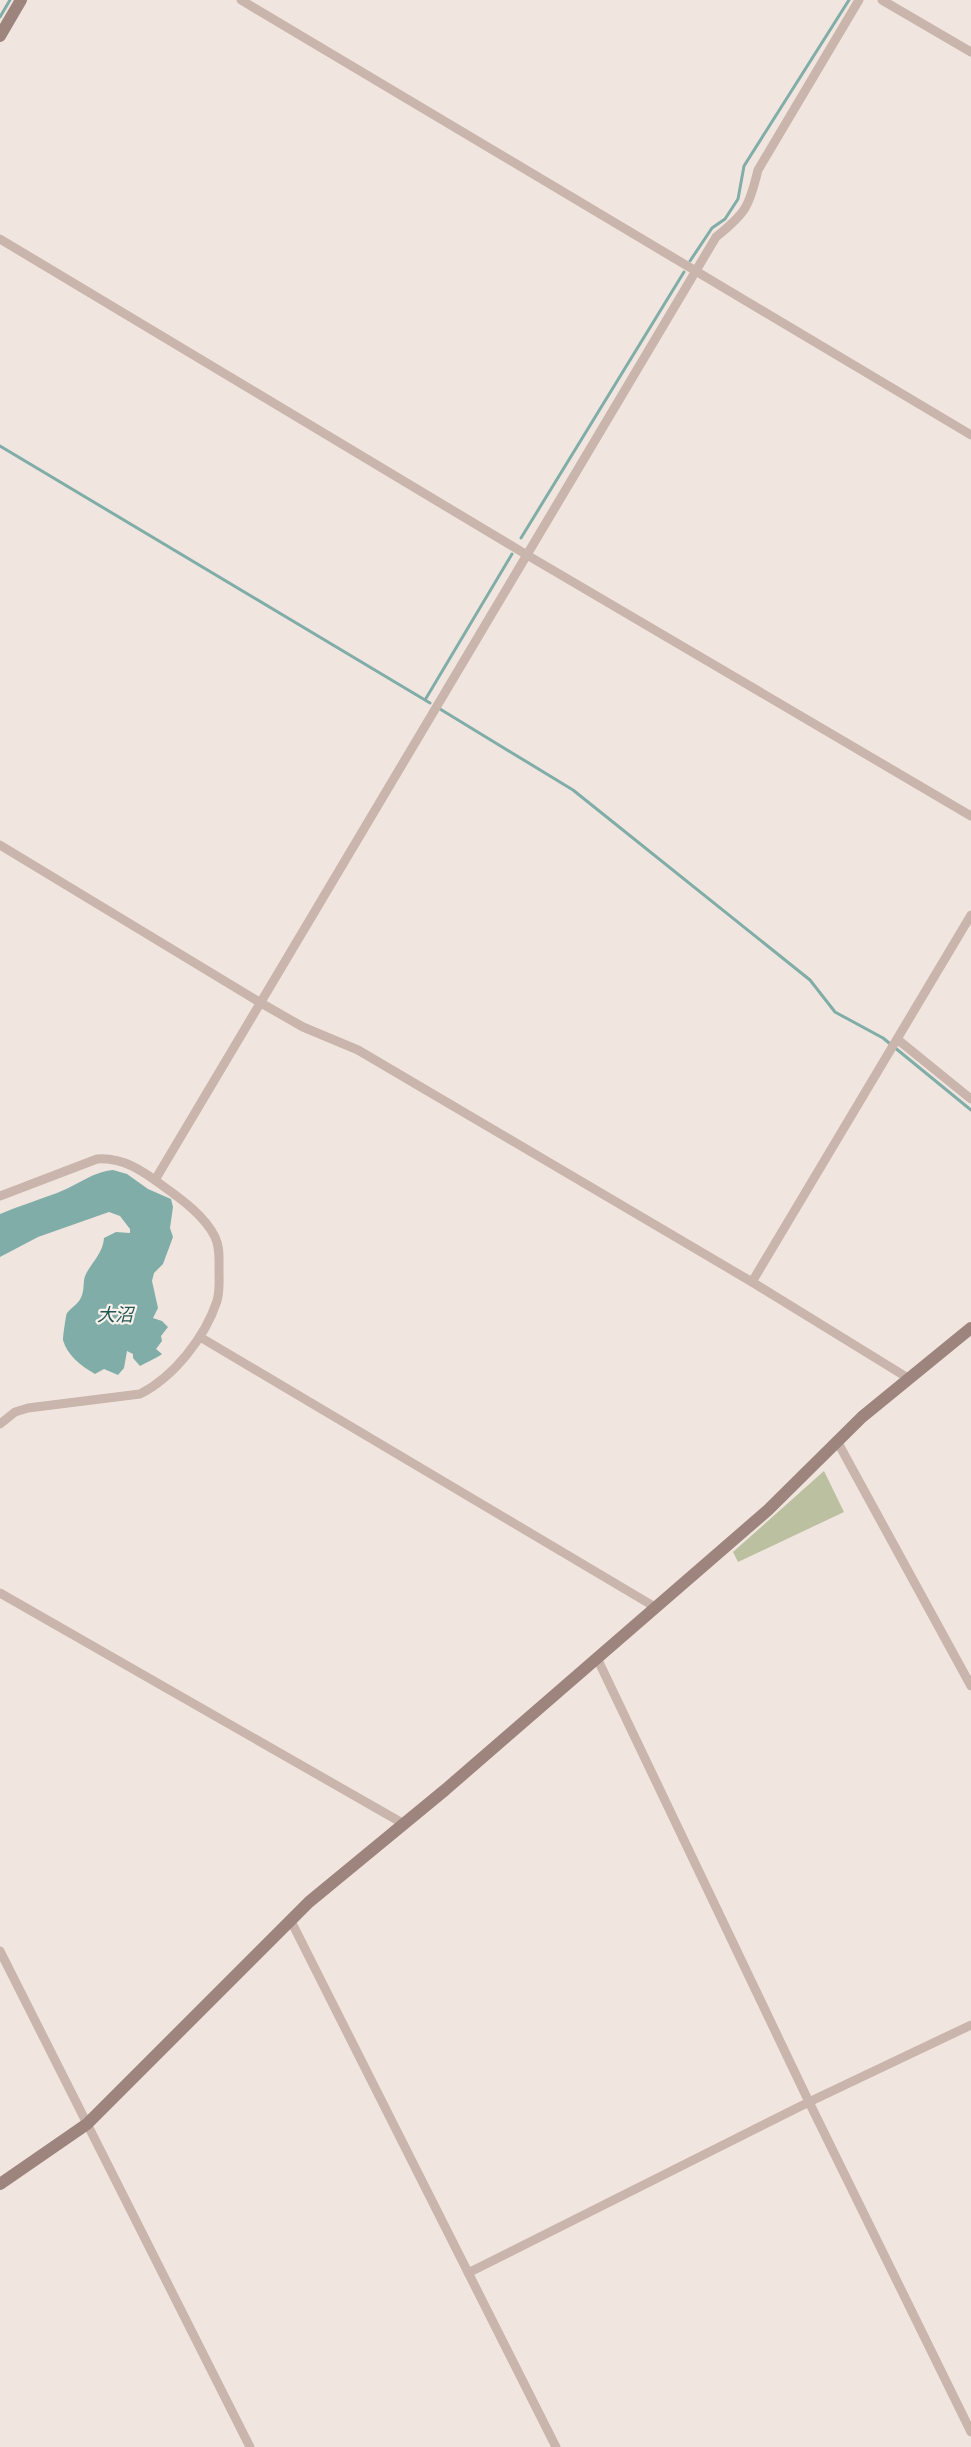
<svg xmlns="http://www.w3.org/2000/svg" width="971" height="2447" viewBox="0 0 971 2447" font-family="'Nunito Sans','Noto Sans JP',sans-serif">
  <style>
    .green { fill: #bac0a0 }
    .water { fill: #80ada8 }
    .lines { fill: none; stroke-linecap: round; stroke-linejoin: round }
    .stream { stroke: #80ada8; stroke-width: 3 }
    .street { stroke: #c9b5ac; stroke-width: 9 }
    .secondary { stroke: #9d847d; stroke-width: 12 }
    .labels { text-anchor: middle; stroke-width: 4.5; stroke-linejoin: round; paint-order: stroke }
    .water-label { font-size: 18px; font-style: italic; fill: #225752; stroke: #f9f1ec }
  </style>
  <rect width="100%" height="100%" fill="#f1e6df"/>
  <path class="green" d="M824,1471L844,1512L738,1562L733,1552Z"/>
  <path class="water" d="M113,1170L127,1174L148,1189L171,1199L173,1207L170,1228L173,1237L163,1264L154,1273L152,1281L158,1308L153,1318L162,1321L168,1327L161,1336L162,1341L156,1349L162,1354C160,1356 144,1364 140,1366L133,1358V1354L127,1351L124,1368L118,1375L104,1369L95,1374C81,1366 67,1355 63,1340C63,1336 66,1314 67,1313C73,1306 79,1304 82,1295C85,1287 82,1280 87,1272C94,1260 103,1252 104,1238L116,1232L130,1233V1229L120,1216L109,1212L38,1237L0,1257V1214C19,1206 38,1200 57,1193C76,1186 92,1172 113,1170Z"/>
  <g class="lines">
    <path class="stream" d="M0,17L10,0
      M690,261L712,228L725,219L738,199L744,166L849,0
      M0,446L430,703
      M521,538L684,272
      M425,700L512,554
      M440,709L573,790L810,980L835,1012L883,1038L971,1110"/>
    <path class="street" d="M241,0L971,435
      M882,0L971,52
      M0,239L527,555L971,816
      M0,845L261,1003L303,1027L358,1050L752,1282L908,1378
      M897,1039L971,1099
      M155,1180L716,237C746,213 749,207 758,170L859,0
      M0,1196L97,1159C123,1157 143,1171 163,1186C181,1199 205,1216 215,1237C220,1247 219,1258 219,1269C219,1279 220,1291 217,1301C205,1337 174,1377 140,1394L28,1408L15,1412L0,1424
      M752,1282L971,915
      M200,1337L655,1607
      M837,1441L971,1686
      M0,1593L404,1824
      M597,1658L809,2102L971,2432
      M291,1921L556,2447
      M0,1951L250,2447
      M468,2273L809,2102L971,2025"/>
    <path class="secondary" d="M0,36L21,0
      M0,2184L87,2124L309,1902L445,1790L768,1510L862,1417L971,1328"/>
  </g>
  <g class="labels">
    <g class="water-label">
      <text x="115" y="1321">大沼</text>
    </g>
  </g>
</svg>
